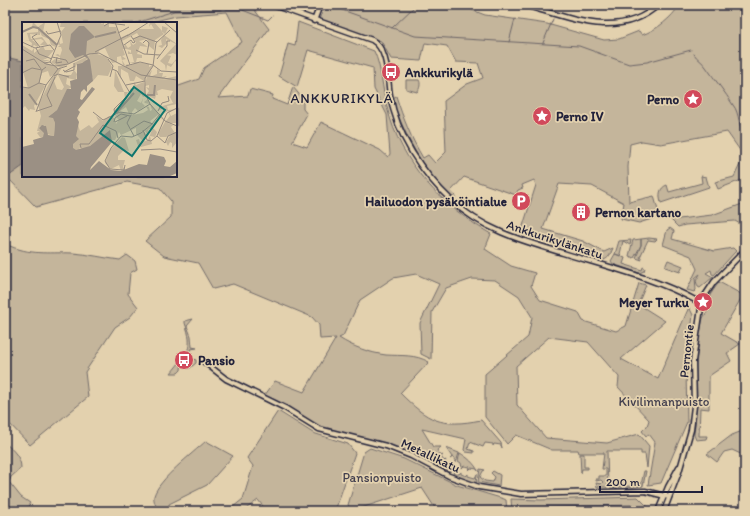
<svg xmlns="http://www.w3.org/2000/svg" width="750" height="516" viewBox="0 0 750 516" font-family="Itim,sans-serif">
  <style>
    .green { fill: #c4b59b; stroke: #736c6b }
    .water { fill: #9b9084; stroke: #6b6467 }
    .lines { fill: none; stroke-linecap: round; stroke-linejoin: round }
    .stream { stroke: #6b6467; stroke-width: 1 }
    .minor-casing { stroke: #22223b; stroke-width: 7 }
    .minor { stroke: #e3d1ae; stroke-width: 4 }
    .labels { text-anchor: middle; stroke-width: 3.5; stroke-linejoin: round; paint-order: stroke }
    .poi-label { font-size: 13px; font-weight: bold; fill: #22223b; stroke: #e3d1ae; text-anchor: start }
    .street-label { font-size: 13px; fill: #22223b; stroke: #e3d1ae }
    .park-label { font-size: 13px; fill: #423f4e; stroke: #e3d1ae }
    .neighbourhood-label { font-size: 14px; letter-spacing: 1px; fill: #22223b; stroke: #e3d1ae }
    .inset-river { fill: none; stroke: #9b9084; stroke-width: 2 }
    .inset-road { fill: none; stroke: #968b80; stroke-width: 1 }
    .view { fill: #0f766e; fill-opacity: 0.15; stroke: #0f766e; stroke-width: 2 }
    .inset-edge { fill: none; stroke: #22223b; stroke-width: 2 }
  </style>
  <rect width="100%" height="100%" fill="#e3d1ae"/>
  <filter id="ink" filterUnits="userSpaceOnUse"><feTurbulence type="fractalNoise" baseFrequency=".025" numOctaves="2"/><feDisplacementMap in="SourceGraphic" scale="8" xChannelSelector="R" yChannelSelector="G"/><feConvolveMatrix kernelMatrix="1 2 1 2 8 2 1 2 1" color-interpolation-filters="sRGB"/></filter>
  <g filter="url(#ink)">
    <path class="green" d="M5,5H251L269,29L218,98L248,96L250,89L273,95L272,99L287,105L293,87L303,99V109L307,114L292,142L307,147L321,122L380,150L388,157L390,154L387,115L374,89L373,68L308,50L297,87L279,76L288,44L295,46L298,22L374,51C382,68 382,89 387,107C401,164 442,206 491,234L485,249L511,266L535,273L531,286L540,300L578,312L583,321L616,331L626,326L639,283L646,285L638,304L665,321L621,359L658,379L689,307L693,315L686,370L687,422L661,483L648,485L655,442L649,434L646,436L642,431L647,426L649,420L618,387L619,377L588,342L549,337L516,366L517,405L546,438L607,443L639,434L649,446L647,468L645,454H641V451H607L608,487H597L596,483L601,484L603,482L601,480L596,481V479H599V476H606V469H602L604,453H579L578,450H552L516,435L507,444L485,417V374L528,337L532,317L519,296L495,280L472,279L446,288L432,312L431,359L421,354L420,323L439,284L416,274L393,278L360,300L343,336L339,338C353,347 370,353 386,355C402,356 415,354 429,362L400,393C428,421 441,428 481,420L501,443L502,448L501,445L494,444L493,446V444L485,443L483,447L470,442L468,449L474,451V453L466,452L464,450L466,439L422,429L433,447H441L437,450L441,456L443,455L441,457L444,461L446,460L445,462L449,468H451L450,472L413,454L387,444L321,428L265,395L275,381L304,392L336,338L320,339L319,325L312,317L233,284L213,289L198,263L164,256L145,241L171,217V201L160,188L127,182L36,207L7,177L23,150V176H176V87L199,79L204,68L242,42L227,12L176,16L147,23H23V114L5,115Z
      M281,5H303L300,12Z
      M326,5H459L485,15L547,24L604,40L619,39L639,31L642,35C658,29 670,19 680,5H745V181L744,179L718,189L715,182L734,177L744,156L727,132L661,144L642,141L630,144L628,167L629,202L654,196L659,214L658,217L639,223L621,219L624,203L592,186L559,184L543,229L583,241L604,252L613,248C611,253 609,259 603,260L574,249L532,237L525,232L523,226L536,185L534,180L522,185L523,188L518,190L516,195L464,177L451,191L456,196L454,199C424,173 408,141 394,105L393,98L396,96C403,118 411,138 423,158L428,155L435,163L446,152L444,101L467,84L483,78L478,63L456,62L447,46L425,43L421,61L391,59L381,41L319,19Z
      M599,5H627L613,9Z
      M406,80H419C421,83 420,89 417,92L406,89Z
      M701,176L706,177L709,187L661,203C659,195 659,188 667,185L669,192L702,183Z
      M745,203V227L735,221L685,225L678,227L671,220L712,215Z
      M670,228L674,231L672,239L714,251L733,248L736,251L714,275L712,274L711,270L706,273L713,277L700,288L698,287L696,281L700,274L695,278L696,290L694,292L687,290L697,269L691,256L663,245L667,230Z
      M649,238L657,239L655,241L648,240L640,257L642,260L636,258L641,245V239Z
      M641,239V245L634,258L629,256L633,240Z
      M631,240L630,245L623,241L620,254L622,256L615,254L619,241Z
      M5,244C32,256 46,252 73,253C88,254 104,258 120,260L127,255L135,261L137,269L130,273L128,294L138,307L130,317L115,327L85,372L88,397L30,445L5,419Z
      M615,254L625,258L623,264L642,270L643,267L645,268L644,271L639,273L613,264L611,261Z
      M668,260L683,266L680,272L665,267Z
      M719,282L743,295L721,333L740,344L727,353L731,361L709,376V409L700,408L699,436H707L706,439L696,440L694,435L697,401L696,365L699,338L703,318L711,306L710,295Z
      M193,319L187,326L191,336L192,347L197,348L191,349L182,360L181,370L178,373H171C188,352 194,349 185,323V321Z
      M193,359L196,360V363L190,368H187V362Z
      M278,411L313,433L348,444L355,453L335,511H267L258,500L243,511H228L243,499L253,466L247,458Z
      M745,430V456L732,450L724,452L717,462L707,454L732,435Z
      M206,441L233,456L207,485L169,504L170,511H158C156,506 153,500 154,496C158,480 193,453 206,441Z
      M5,443C13,450 21,457 21,468L11,477L9,482L21,497L30,503L25,511H5Z
      M370,448L404,459L457,485L504,499L506,500L507,511H481L476,509L437,511L422,488L352,511L348,505L364,452Z
      M446,448L459,453L456,463L453,457L450,459L452,457Z
      M460,453C467,457 475,464 478,471L477,469L471,468L469,470L470,467L464,466L462,468L461,463L458,461Z
      M580,454H584V467H588V469H582L581,473Z
      M454,469V472L459,474L461,472V474L466,476L468,474V476L475,478L477,474L476,484L453,475Z
      M480,469L485,470L483,471L480,477L485,481L493,482L495,477L491,473L493,471L500,475L499,486L478,482Z
      M644,471H646L643,486L617,490V487L641,485Z
      M638,497L652,511H632L631,505L518,508V511H512L511,499L541,500Z"/>
    <path class="water" d="M5,57L23,61V166L5,179Z"/>
    <g class="lines">
      <path class="stream" d="M331,6L415,36L579,46L629,64L647,62L691,50
        M226,9H240L268,20L272,16
        M136,23L174,11L221,10
        M392,28L416,5
        M509,42L515,19
        M543,43L553,19
        M694,54C697,59 703,62 706,67C715,80 725,92 733,105C740,113 738,128 745,136"/>
      <g class="minor-casing">
        <path id="minor" d="M273,5L372,40C389,50 387,77 390,95C397,136 422,173 452,201C483,230 523,241 563,253C609,267 655,278 697,301
          M524,5C568,17 619,41 658,5
          M314,21L320,5
          M704,297L714,282L745,250
          M701,308L707,304V301L704,297
          M203,361L226,379L285,408L319,429L386,446L411,456L449,476L479,487L521,494L645,491L669,497
          M658,511L668,487L679,467
          M664,511L679,472L691,430L694,406L693,361L701,308"/>
      </g>
      <use href="#minor" class="minor"/>
    </g>
  </g>
  <defs>
    <g id="bus-disc" transform="scale(1)"><circle r="9.5" fill="#d1495b" stroke="#e3d1ae"/><path d="M-5-6H5V4H4V6H2V4H-2V6H-4V4H-5ZM-3.5-4V0h7V-4ZM-3.5 1.2v1.5H-2V1.2ZM2 1.2v1.5H3.5V1.2Z" fill="#fff"/></g>
    <g id="sight-disc" transform="scale(1)"><circle r="9.5" fill="#d1495b" stroke="#e3d1ae"/><path d="M0-6L1.8-2.2L6-1.7L2.9 1.2L3.7 5.4L0 3.3L-3.7 5.4L-2.9 1.2L-6-1.7L-1.8-2.2Z" fill="#fff"/></g>
    <g id="parking-disc" transform="scale(1)"><circle r="9.5" fill="#d1495b" stroke="#e3d1ae"/><path d="M-3.5-5.5H1a3.5 3.5 0 0 1 0 7H-1V5.5H-3.5ZM-1-3.4V-.6H.8a1.4 1.4 0 0 0 0-2.8Z" fill="#fff"/></g>
    <g id="building-disc" transform="scale(1)"><circle r="9.5" fill="#d1495b" stroke="#e3d1ae"/><path d="M-4-6H4V6H1V3H-1V6H-4ZM-2.5-4.3h1.7v1.8h-1.7ZM.8-4.3h1.7v1.8H.8ZM-2.5-1h1.7V.8h-1.7ZM.8-1h1.7V.8H.8Z" fill="#fff"/></g>
  </defs>
  <g fill-rule="evenodd">
    <use href="#bus-disc" x="391" y="72"/>
    <use href="#sight-disc" x="693" y="99"/>
    <use href="#sight-disc" x="542" y="116"/>
    <use href="#parking-disc" x="521" y="201"/>
    <use href="#building-disc" x="581" y="212"/>
    <use href="#sight-disc" x="703" y="302"/>
    <use href="#bus-disc" x="184" y="360"/>
  </g>
  <g class="labels">
    <g class="poi-label">
      <text x="405" y="77">Ankkurikylä</text>
      <text x="679" y="104" text-anchor="end">Perno</text>
      <text x="556" y="121">Perno IV</text>
      <text x="507" y="206" text-anchor="end">Hailuodon pysäköintialue</text>
      <text x="595" y="217">Pernon kartano</text>
      <text x="689" y="307" text-anchor="end">Meyer Turku</text>
      <text x="198" y="365">Pansio</text>
    </g>
    <g class="street-label">
      <text transform="translate(555 239) rotate(18)" y="5">Ankkurikylänkatu</text>
      <text transform="translate(686 351) rotate(-84)" y="5">Pernontie</text>
      <text transform="translate(431 455) rotate(25)" y="5">Metallikatu</text>
    </g>
    <g class="park-label">
      <text x="664" y="406">Kivilinnanpuisto</text>
      <text x="382" y="482">Pansionpuisto</text>
    </g>
    <g class="neighbourhood-label">
      <text x="342" y="103">ANKKURIKYLÄ</text>
    </g>
  </g>
  <g transform="translate(22 22)">
    <rect width="155" height="155" fill="#e3d1ae"/>
    <path d="M11,0L16,5L23,0L21,10L34,21V25L29,23L27,17L20,14L18,10V13L8,12L9,17L20,15L26,23H18L22,19L19,17L10,18L16,22V25L12,23L9,26L10,21L6,18L1,20L7,18L5,11L16,10V7L10,5L0,10L10,5ZM39,0H78L80,2L82,0V4L87,0V5H94L98,16L117,7H132L129,2L127,5L128,0H132L140,9V4L146,6L143,12L139,9L142,12L133,18L132,28L127,24L125,17L117,19L126,25L118,24L115,32L120,33V36H115L114,40L127,42V45L131,43L122,59L114,54L112,59H108L106,51L99,47V57L96,52V44H107L114,41H107L112,40L110,32H106V29L109,31V28L104,27H101L103,33L100,34L104,37L100,38L103,43L107,42L105,44L101,43L99,34L95,35V40L90,41L83,26L38,46L29,40L33,37L38,38V35L33,33L36,32L38,34L40,28L39,25H36L38,23L35,22L37,17L38,22L41,21L39,10L43,5H38ZM115,11L117,14L112,17L114,21L111,23L108,19L109,24L106,26L103,22V25L100,19ZM142,13L155,22V33L151,31L145,33L149,34L146,41L150,42L155,36V40L153,39L149,45L145,43L144,49L143,43L138,39L154,22L144,17L145,21L140,26L136,24L140,23L139,18ZM0,23L10,29L12,26V31L21,24L23,28H32L24,37H21L23,38H28L22,40L39,47L32,59L35,67L40,68L42,65L36,53H49L52,48L55,52L54,58L45,56L44,62L50,65L45,68L35,88L26,95H31L33,101L32,114L25,112L23,103L17,105L24,112L21,115H18L15,111L18,109H15L19,94L16,83L32,52L28,55L26,49L20,51L17,61L23,64L12,84L13,88L8,87L7,89L3,84L0,87V66H6L1,50ZM78,28L75,32L85,35L90,45L86,54L76,53L71,59L66,35L63,40L55,42L53,46L52,41ZM135,47L138,49L137,51H141L140,55L145,54L141,57L155,54V57L147,58L133,57L143,58H155V82L145,84L146,88L155,87L147,90L149,94L155,91V101H146L151,103L149,105L153,111L155,110V120L150,126V121L148,120L146,124L144,120L149,112L144,115H138L136,112L143,100L137,95L130,105L135,110L133,115L128,114L130,122L119,125L116,124L114,118L117,117L119,124L120,118L114,112V106L99,113L97,110L93,118H89L88,113L83,119H75L61,129H58L59,125H58L57,129L51,128L49,124L54,118L53,114L56,103L58,109L67,103L70,106L77,100L74,94L81,99L87,94L92,96L94,102L97,98L93,94L98,90L107,92L104,85L94,92L92,88L108,76V67L112,65V60L114,63L122,60L124,73L127,69L124,65L127,66V63L123,64L125,53L130,48L128,54L135,56L130,54L135,52ZM140,67L151,69L148,75L151,81L137,85V88L143,86L142,91L146,89L148,94L143,100L137,94L131,102L122,108L125,112L127,107L130,108L126,118L120,120L125,114L122,109L118,111L130,102L128,99L137,92L128,82L130,88L128,89L127,85L124,84L126,88L121,91L110,93V90L113,86L116,89L123,84L120,81L121,76L119,81L115,79L119,72L121,75L124,74L122,80L123,81L127,82L126,77L122,80L124,73L133,77L134,73H136L135,69ZM93,48L102,70H106L103,76L102,70H96L92,64ZM100,115L103,116L107,129L102,128L96,134V138H103L101,145L104,148L99,149L97,143L89,147L83,141L88,128Z" fill="#c4b59b" fill-rule="evenodd"/>
    <path d="M57,4H62L73,15L65,19L64,32L68,38L71,59L65,64V70L62,67L59,70L58,77L60,78L70,65L73,67L56,88L58,90L55,96L57,100L54,114L57,117L51,122V126L54,128L68,124L88,108L90,120L69,145L68,148L77,139L89,148L99,149L117,142L125,143L128,132L142,135L144,139L142,144L148,145L155,139V151L146,155H0V125L12,122L11,118L21,115L22,111L17,106L20,103L24,104L26,113L32,114L33,101L31,96L26,95L35,88L45,67H49L48,59L55,57V42L60,41L66,37L61,33L53,36L47,27L49,12Z" fill="#9b9084"/>
    <path class="inset-river" d="M0,10L11,5L16,6L35,23M73,15L94,10M7,72L15,83M125,73H132L133,63M94,91L112,71"/>
    <path class="inset-road" d="M93,0L108,43M142,0L155,11M82,4L87,1L103,3M24,9L26,12L39,9M96,11L107,5M15,12L10,15L18,25M105,14L127,0M111,17L118,14L135,20M0,20L13,26L28,23L32,28M121,21L124,18L127,21L125,32M102,23L109,18L111,21L113,20L109,14M14,26L17,32L30,37M0,27L24,42L34,44L46,42L67,32L77,31L119,53L155,58M114,28L122,32L138,33M73,30L106,13M30,35L44,38L46,41M35,35L34,41L40,40M86,37L91,44L88,55M135,37L145,24V19H148M4,39L12,37L19,47M28,40L39,13L35,0M22,41L28,40L36,47L45,44M104,44L118,40L131,43L139,49L155,50M90,47L95,49L108,71L92,87L93,93M41,48L44,50L52,48V41M42,50L53,44M0,51L10,46L20,48M32,54L36,52L47,55M17,61L20,48L24,45M104,63L123,59M0,65L7,66L17,61L24,63M128,82L123,71V56L131,44L134,21L148,8M128,82L143,99M15,89L30,84L25,73L33,55M136,89L140,81L147,79L146,74M14,90L24,63L36,47M71,90L81,98L98,90L112,92L128,82M109,93L105,101L112,114M143,99L155,104M92,100L93,96L99,92L108,94M93,100L105,94M109,107L122,99L131,102M121,108L125,118L129,119M135,114L143,121L146,114L155,110M129,119L135,114L145,91L155,86M59,126L58,122H67L81,103L94,109L96,116M119,128L138,127L155,130M103,143L102,148L88,147L83,139L89,126L99,114L110,115L119,111L130,102L138,92"/>
    <path class="view" d="M112,65L143,88L110,134L78,111Z"/>
    <rect width="155" height="155" class="inset-edge"/>
  </g>
  <rect width="750" height="516" fill="none" stroke="#e3d1ae" stroke-width="20"/>
  <rect x="10" y="10" width="730" height="496" fill="none" stroke="#22223b" stroke-width="1.5" filter="url(#ink)"/>
  <path d="M600 486v6h102v-6" fill="none" stroke="#22223b" stroke-width="2"/>
  <text x="606" y="486" font-size="12" fill="#22223b" stroke="#e3d1ae" stroke-width="3" paint-order="stroke">200 m</text>
</svg>
